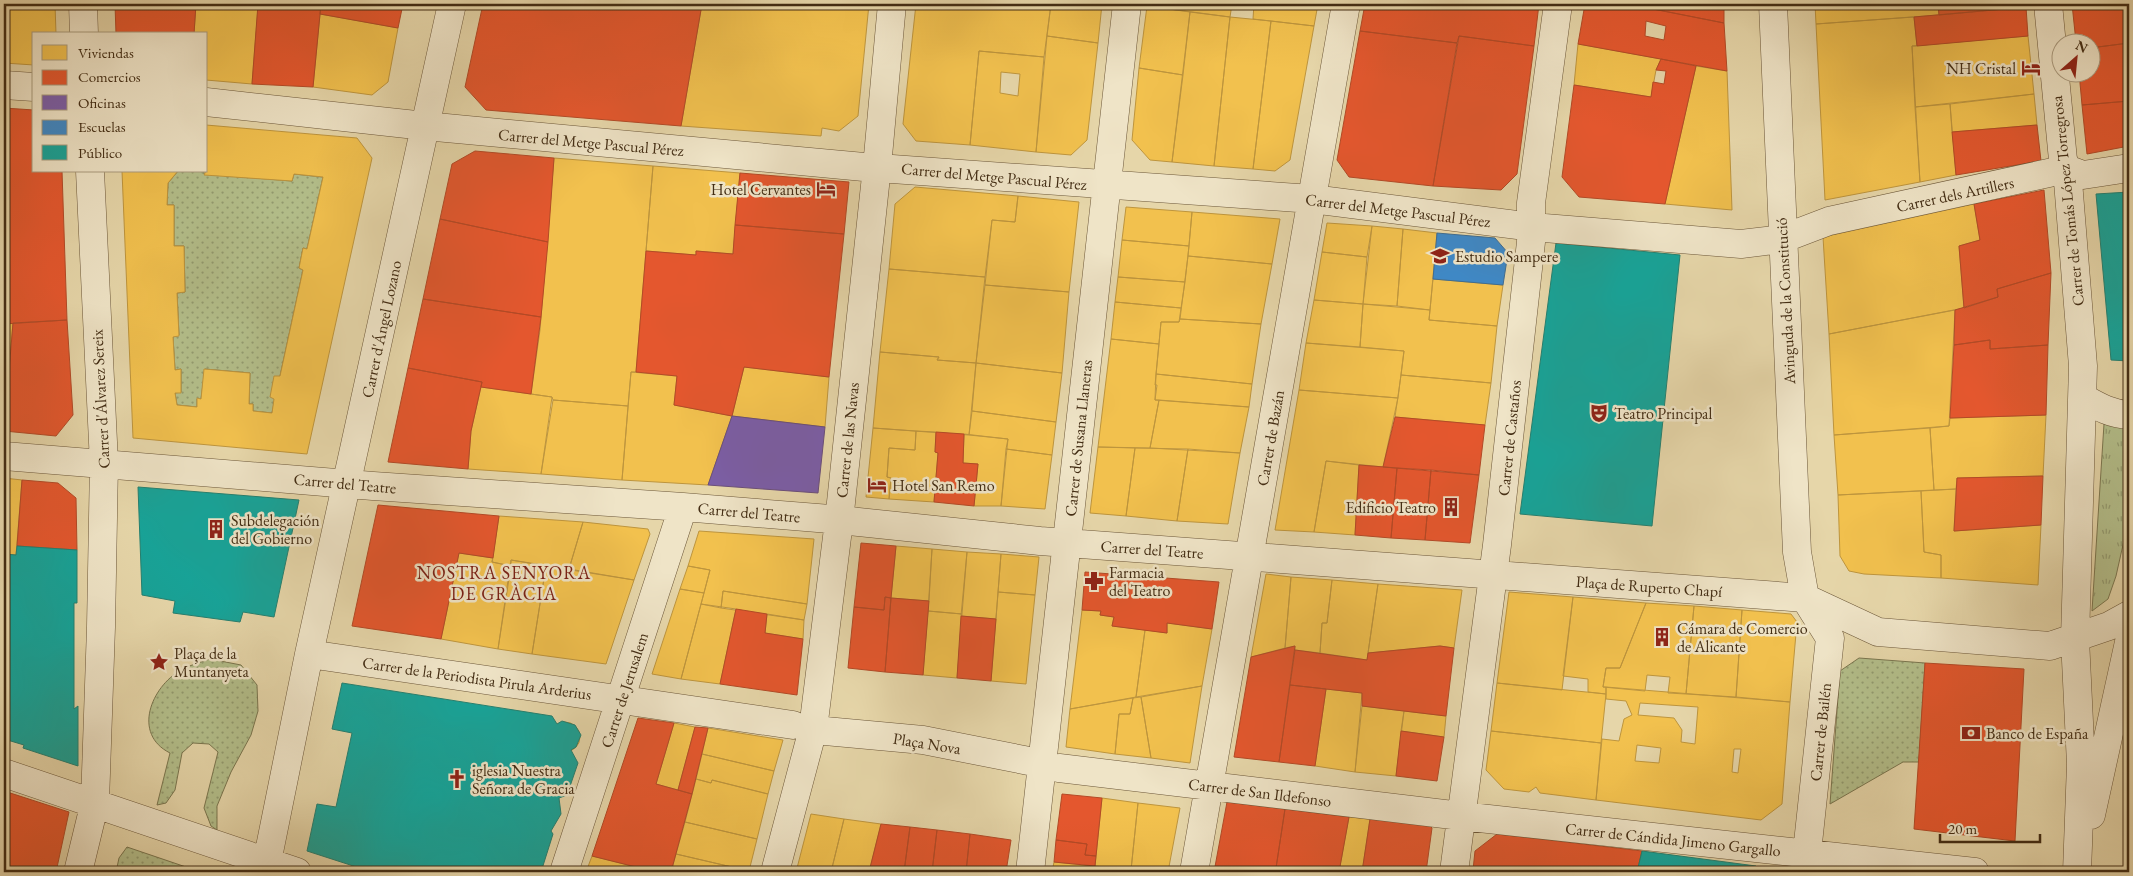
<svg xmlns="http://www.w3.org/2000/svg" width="2133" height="876" viewBox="0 0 2133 876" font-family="'EB Garamond',serif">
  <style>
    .grass { fill: url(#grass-tufts); stroke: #7b764f }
    .garden { fill: url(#garden-dots); stroke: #7b764f }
    .homes { fill: #f2c14e; stroke: #be953d; fill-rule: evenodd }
    .shops { fill: #e4572e; stroke: #b44a26; fill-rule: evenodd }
    .offices { fill: #7b5ea7; stroke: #6a4f7b }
    .schools { fill: #3f88c5; stroke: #406d90 }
    .public { fill: #17a398; stroke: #248070 }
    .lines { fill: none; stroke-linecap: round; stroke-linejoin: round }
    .street-casing { stroke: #6c5739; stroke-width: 29 }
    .street { stroke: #efe4c7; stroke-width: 28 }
    .labels { text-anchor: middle; stroke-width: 5; stroke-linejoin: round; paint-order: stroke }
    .poi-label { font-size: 16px; fill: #432d14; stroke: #efe4c7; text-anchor: start }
    .street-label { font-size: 16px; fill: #432d14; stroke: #efe4c7 }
    .neighbourhood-label { font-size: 18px; letter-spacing: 1px; fill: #7a1f14; stroke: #efe4c7 }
  </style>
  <defs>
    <pattern id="grass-tufts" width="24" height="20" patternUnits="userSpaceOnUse" patternTransform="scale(1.25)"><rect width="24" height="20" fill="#b3be8a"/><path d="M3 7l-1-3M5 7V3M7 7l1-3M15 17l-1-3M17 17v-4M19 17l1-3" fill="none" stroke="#939b70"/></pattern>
    <pattern id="garden-dots" width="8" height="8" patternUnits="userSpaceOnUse" patternTransform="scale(1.25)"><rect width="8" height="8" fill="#b3be8a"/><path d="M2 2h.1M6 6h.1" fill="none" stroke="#939b70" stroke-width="1.8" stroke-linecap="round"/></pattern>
  </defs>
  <rect width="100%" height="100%" fill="#e6d6a9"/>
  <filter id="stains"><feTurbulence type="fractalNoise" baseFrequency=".004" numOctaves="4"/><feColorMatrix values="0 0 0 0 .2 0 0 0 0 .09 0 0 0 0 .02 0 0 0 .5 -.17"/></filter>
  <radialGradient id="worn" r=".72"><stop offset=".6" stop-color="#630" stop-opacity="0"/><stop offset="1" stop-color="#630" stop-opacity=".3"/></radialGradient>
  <path class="grass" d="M2104,424L2129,426V518L2116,576L2108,599L2092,611Z"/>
  <path class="garden" d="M178,171H204V174L292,181L294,174L323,177L307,249L303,248L299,268L303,270L272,413L253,411V404H249L250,373L205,369L201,399H197V407L177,405L175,393L181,392V369L175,370L173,337L179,335L177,293L185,292L184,246H174V205H167L168,183Z
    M1859,658L1925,663L1919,762H1903L1830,804L1840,671Z
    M210,659L241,665L257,685L258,711L251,735L231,772L217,806V830L211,826L204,808L218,752L209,744L193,743L182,753L175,790L166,803L157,805L170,753C132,734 151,687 181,670C190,665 201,662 210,659Z
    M127,847L186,867L178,872H116L119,858Z"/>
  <path class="homes" d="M4,4H55L56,34H34V65L4,63Z
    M196,4L258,7L252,84L206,80V34H194Z
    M702,4H869L858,116L839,131L822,128L821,136L681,126Z
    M916,4H1051L1044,57L979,51L970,145L916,141L903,124Z
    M1051,4H1102L1098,43L1047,36Z
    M1147,4H1232L1230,17L1147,6Z
    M1254,4H1318L1314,26L1253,19Z
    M1815,4H1938L1939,15L1816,24Z
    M1147,6L1190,12L1183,75L1139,68Z
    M1190,12L1230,17L1214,166L1172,162Z
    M320,14L398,28L388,82L372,95L313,87Z
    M1230,17L1271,21L1253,169L1214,166Z
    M1914,17L1917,46H1912L1920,182L1825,200L1816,24Z
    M1271,21L1314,26L1290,160L1275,171L1253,169Z
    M1047,36L1098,43L1087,140L1071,155L1036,152Z
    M2028,36L2034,94L1915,107L1912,46Z
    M1578,44L1661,59L1656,70L1651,97L1574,85Z
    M979,51L1044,57L1036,152L970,145ZM1001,72L1020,74L1018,96L1000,93Z
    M1696,66L1727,71L1732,210L1665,204Z
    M1139,68L1183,75L1172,162L1150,160L1132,140Z
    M2034,94L2037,125L1952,132L1950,104Z
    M1950,104L1956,175L1920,182L1915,107Z
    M206,125L357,138L372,158L307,454L133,438L122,171H178L168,183L167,205H174V246H184L185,292L177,293L179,336L173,337L175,370L181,369V393H175L177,405L197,407V398L201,399L204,369L250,373L249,404H253V411L272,413L274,399L270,397L274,376H280L303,270L299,268L303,248L307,249L323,177L294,174L292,181L204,175L206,171Z
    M554,158L653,166L636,372H631L628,406L553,400L552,397L531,394L540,330Z
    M653,166L740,173L733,254L696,251V255L646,251Z
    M915,187L1018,196L1015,222L992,220L985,277L889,269L895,204Z
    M1018,196L1079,202L1069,292L985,285L992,220L1015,222Z
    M1974,204L1980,240L1959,246L1964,308L1829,334L1823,237Z
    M1126,207L1192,212L1189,246L1122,240Z
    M1192,212L1280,219L1272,264L1188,256Z
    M1327,223L1372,226L1367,257L1322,252Z
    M1372,226L1403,229L1397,306L1363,304Z
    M1403,229L1437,233L1430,310L1397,306Z
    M1122,240L1189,246L1185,282L1118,277Z
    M1322,252L1367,257L1363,304L1314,300Z
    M1188,256L1272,264L1261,324L1180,319Z
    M889,269L985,277L976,363L937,360L939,357L880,352Z
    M1118,277L1185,282L1181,308L1115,302Z
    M1433,279L1503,285L1497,326L1429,320Z
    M985,285L1069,292L1062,373L976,363Z
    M1314,300L1363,304L1360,347L1306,343Z
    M1115,302L1181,308L1179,322H1161L1159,344L1111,339Z
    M1363,304L1430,310L1429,320L1497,326L1491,383L1401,375L1404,351L1360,347Z
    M1955,310L1949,426L1834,435L1829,334Z
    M1180,319L1261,324L1252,384L1156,374L1161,322H1179Z
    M13,323L4,422V324Z
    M1111,339L1159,344L1155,385H1157L1155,400H1159L1150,448L1098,447Z
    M1306,343L1404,351L1398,398L1299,390Z
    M880,352L939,357L937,360L976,363L969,435L873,428Z
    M976,363L1062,373L1056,422L972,411Z
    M744,367L829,377L825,427L732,416Z
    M631,372L677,376L674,405L732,416L708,485L622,480Z
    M1156,374L1252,384L1249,407L1155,400Z
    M1401,375L1491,383L1485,425L1395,417Z
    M481,387L552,397L541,474L468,469L471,431Z
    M1299,390L1398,398L1383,467L1326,461L1314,532L1275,530Z
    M553,400L628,406L622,480L541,474Z
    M1159,400L1249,407L1240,453L1150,448Z
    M972,411L1056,422L1052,455L1006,449L1008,439L969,435Z
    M2046,415L2043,476L1957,478L1956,489L1934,490L1930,428L1949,426L1950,418Z
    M873,428L916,431L915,450L889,448L887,477L891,478L889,499L866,497Z
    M1930,428L1934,490L1838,495L1834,435Z
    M916,431L936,432L935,452L938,453L934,502L889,499L891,478L887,477L889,448L915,450Z
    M964,434L1008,439L1001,506H974L978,464L963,463Z
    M1098,447L1135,448L1126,516L1090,513Z
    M1135,448L1188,449L1177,521L1126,516Z
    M1006,449L1052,455L1045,509L1001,506Z
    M1188,449L1240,453L1228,524L1177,521Z
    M1326,461L1359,465L1355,535L1314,532Z
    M4,478L22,480L16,555L4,554Z
    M1956,489L1954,531L2041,525L2038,585L1941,578V555L1924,552L1921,491Z
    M1921,491L1924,552L1941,555V578L1864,574L1849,571L1840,556L1838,495Z
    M499,516L583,522L569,569L511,560V566L492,562Z
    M583,522L648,529L650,534L634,580L569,569Z
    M699,531L814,539L807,604L723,591L721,608L701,604L710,570L688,566Z
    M896,546L932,549L929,601L891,598Z
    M932,549L967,552L962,614L928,611Z
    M967,552L1001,554L996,619L961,616Z
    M459,553L493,558L492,562L511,566L498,649L441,639Z
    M1001,554L1039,557L1035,595L998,592Z
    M511,560L546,566L532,654L498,649Z
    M546,566L634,580L606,664L532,654Z
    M688,566L710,570L704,593L680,589Z
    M1266,574L1291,577L1285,648L1251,657Z
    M1291,577L1332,580L1327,623H1322L1320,653L1295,650V646L1285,648Z
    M1332,580L1378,584L1367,660L1320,653L1322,623H1327Z
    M1378,584L1462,590L1454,648L1440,646L1368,653Z
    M680,589L704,593L681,679L652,674Z
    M723,591L807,604L804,620L721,608Z
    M998,592L1035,595L1026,684L991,681Z
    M1509,592L1573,597L1562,690L1497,683Z
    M1573,597L1646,603L1620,668H1606L1603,687H1606V694L1588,692V679L1563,676Z
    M1646,603L1694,606L1686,694L1668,693L1670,677L1647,675L1645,691L1603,687L1606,668H1620Z
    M701,604L736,609L720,684L681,679Z
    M1694,606L1742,610L1736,697L1686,694Z
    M1082,610L1101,611L1100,615L1114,617L1112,626L1145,630L1136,697L1070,709Z
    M1742,610L1791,614L1797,622L1790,702L1736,697Z
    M928,611L962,614L957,678L923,675Z
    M767,614L804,620L803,639L765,633Z
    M1167,623L1212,629L1202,686L1136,697L1145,630L1167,633Z
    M1497,683L1606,694L1601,743L1491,731Z
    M1202,686L1190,763L1151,758L1141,697Z
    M1606,687L1790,702L1782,804L1761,820L1596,800L1602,739L1619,741L1624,719L1632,715L1626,701L1606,699ZM1640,703L1698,707L1695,744L1681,742L1682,730L1674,718L1638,715ZM1637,745L1661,748L1659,763L1635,761ZM1734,749H1741L1738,773L1732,772Z
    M1326,689L1362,693L1355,772L1315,766Z
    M1141,697L1151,758L1115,754L1119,714H1130L1133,698Z
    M1133,698L1130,714H1119L1115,754L1066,747L1070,709Z
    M1362,706L1404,711L1396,776L1355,772Z
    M1404,711L1446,716L1444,737L1401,731Z
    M550 737a15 15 0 1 1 30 0a15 15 0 1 1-30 0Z
    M674,723L695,727L678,790L656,784Z
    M708,728L783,740L774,771L702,754Z
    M1491,731L1601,743L1596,800L1540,793L1536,787L1529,792L1504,789L1486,770Z
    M702,754L774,771L768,794L712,780L711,783L696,779Z
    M696,779L711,783L712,780L768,794L757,839L685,822Z
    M1102,798L1138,803L1131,870L1095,866Z
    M1138,803L1180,808L1168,872L1131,870Z
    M811,814L844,819L831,872H796Z
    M1349,817L1370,819L1362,872H1339Z
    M844,819L881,824L869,872H831Z
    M685,822L757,839L749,871L676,854Z
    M676,854L749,871L671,872Z
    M592,856L656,872H586Z
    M1054,862L1111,868L1110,872H1052Z
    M1111,868L1131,870L1153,872H1110Z"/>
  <path class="shops" d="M115,4H196L194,34H116Z
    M258,4H321L313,87L252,84Z
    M321,4H403L398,28L320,14Z
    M483,4H702L681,126L486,110L465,87Z
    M1365,4H1539L1534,46L1459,36L1457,43L1360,31Z
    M1585,4H1628L1724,23L1727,71L1578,44ZM1646,21L1666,26L1664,40L1645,36Z
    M1628,4H1724V23Z
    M1938,4H2025L2026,7L1939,15Z
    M2072,4H2129V43L2090,48V42H2076Z
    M2026,7L2028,36L1917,46L1914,17Z
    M1360,31L1457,43L1433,186L1349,177L1337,160Z
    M1459,36L1534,46L1517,174L1501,190L1433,186Z
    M2129,43V101L2082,105L2079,72H2090V48Z
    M1661,59L1696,66L1665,204L1579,197L1562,177L1574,85L1651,97L1653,82L1664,84L1666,71L1656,70Z
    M2129,101V146L2087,154L2082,105Z
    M4,108L34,110V171H62L67,320L4,324Z
    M2037,125L2041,161L1956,175L1952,132Z
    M475,151L554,158L548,242L440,219L452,164Z
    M740,173L849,182L844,234L735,225Z
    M2044,190L2051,273L1997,289L1998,297L1964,308L1959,246L1980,240L1974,204Z
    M440,219L548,242L541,317L423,299Z
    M735,225L844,234L829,377L744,367L732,416L674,405L677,376L636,372L646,251L696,255V251L733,254Z
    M2051,273L2048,345L1990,349V340L1954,345L1955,310L1998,297L1997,289Z
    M423,299L541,317L531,394L481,387L482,382L408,368Z
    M67,320L73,415L56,436L4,431L13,323Z
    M1990,340V349L2048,345L2046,415L1950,418L1954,345Z
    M408,368L482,382L471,431L468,469L388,462Z
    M1395,417L1485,425L1479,475L1383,467Z
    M936,432L964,434L963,463L978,464L974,506L934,502L938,453L935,452Z
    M1359,465L1397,468L1391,538L1355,535Z
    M1397,468L1431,470L1425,540L1391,538Z
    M1431,470L1479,475L1470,543L1425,540Z
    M2043,476L2041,525L1954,531L1957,478Z
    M22,480L58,483L76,498L77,550L17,546Z
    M378,505L499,516L493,558L459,553L441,639L352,626Z
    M861,543L896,546L891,598L885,597L884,610L854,607Z
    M1085,572L1219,582L1212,629L1167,623V633L1112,626L1114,617L1100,615L1101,611L1082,610Z
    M885,597L891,598L885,672L848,668L854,607L884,610Z
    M891,598L929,601L923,675L885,672Z
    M736,609L767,614L765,633L803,639L797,695L720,684Z
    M961,616L996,619L991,681L957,678Z
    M1295,646L1279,762L1234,757L1251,657Z
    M1440,646L1454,648L1446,716L1362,706V693L1290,685L1295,650L1367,660L1368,653Z
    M1925,663L2024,669L2015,841L1914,829Z
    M1290,685L1326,689L1315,766L1279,762Z
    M638,718L674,723L656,784L692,794L671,872H656L592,856Z
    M695,727L708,728L692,794L678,790Z
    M1401,731L1444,737L1437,781L1396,776Z
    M4,791L69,812L56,872H4Z
    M1062,794L1102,798L1096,856L1085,855L1087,844L1056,840Z
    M1227,802L1285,809L1276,868L1290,870L1289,872H1214Z
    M1285,809L1349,817L1339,872H1289L1290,870L1276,868Z
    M1370,819L1429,825L1432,828L1426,872H1362Z
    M881,824L910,827L904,872H869Z
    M910,827L937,830L932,872H904Z
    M937,830L970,834L966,872H932Z
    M970,834L1011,840L1006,872H966Z
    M1497,834L1642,851L1637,872H1482L1473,870L1475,851Z
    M1056,840L1087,844L1085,855L1096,856L1095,866L1054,862Z"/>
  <path class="offices" d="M732,416L825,427L818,493L708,485Z"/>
  <path class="schools" d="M1437,233L1495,238L1508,253L1503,285L1433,279Z"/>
  <path class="public" d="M2129,192V361L2111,360L2096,194Z
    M1556,243L1680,255L1652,526L1520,514Z
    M138,487L299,500L274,617L243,612L240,622L173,613L175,601L142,595Z
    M17,546L77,550V603H74V709L78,706V766L23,748L24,745L4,739V554L16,555Z
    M342,683L552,716L557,724L562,721L575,725L581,735L576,747L571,750L578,763L567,795L559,798L561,814L551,831L553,834L541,872H372L307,851L317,804L336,807L352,733L332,729Z
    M1642,851L1756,866L1761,872H1637Z"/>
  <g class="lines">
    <g class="street-casing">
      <path id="street" d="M83,4L84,34
        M1773,4L1797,552L1805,598L1830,638L1805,871
        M2048,4L2063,160L2067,169L2083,366L2075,639L2081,764L2077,872
        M4,85L34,87
        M206,102L425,126L864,167L1312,199L1532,227L1741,244L1782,239L1829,221L2067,169L2083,175L2129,168
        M2083,398C2099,407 2111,414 2129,415
        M4,456L373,486L683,507L830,519L1040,541L1805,598L1878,632L2050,646L2109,626L2129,615
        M309,654L793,725
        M825,731L923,740L1029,761
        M1059,768L1461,816L1975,872
        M4,773L297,872
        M2091,815L2129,642
        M78,872L95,802L101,627L104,463L90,171
        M265,872L309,654L452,4
        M564,872L683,507
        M775,872L813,729L839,521L877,167L892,4
        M1030,872L1127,4
        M1194,872L1346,4
        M1454,872L1497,545L1531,242V203L1558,4"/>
    </g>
    <use href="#street" class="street"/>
  </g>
  <defs>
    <g id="hotel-bare" transform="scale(1.5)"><path d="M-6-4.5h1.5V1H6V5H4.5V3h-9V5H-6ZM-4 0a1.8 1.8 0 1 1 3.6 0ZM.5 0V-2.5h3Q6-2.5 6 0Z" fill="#8f2418" stroke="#efe4c7" stroke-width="2.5" paint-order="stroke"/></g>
    <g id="school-bare" transform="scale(1.5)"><path d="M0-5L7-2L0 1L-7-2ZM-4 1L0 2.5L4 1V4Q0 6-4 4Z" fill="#8f2418" stroke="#efe4c7" stroke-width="2.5" paint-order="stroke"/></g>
    <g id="theatre-bare" transform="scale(1.5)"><path d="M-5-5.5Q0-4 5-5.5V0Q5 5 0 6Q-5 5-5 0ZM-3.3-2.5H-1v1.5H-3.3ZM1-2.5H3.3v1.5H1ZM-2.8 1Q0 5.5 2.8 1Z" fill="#8f2418" stroke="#efe4c7" stroke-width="2.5" paint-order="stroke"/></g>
    <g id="building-bare" transform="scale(1.5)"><path d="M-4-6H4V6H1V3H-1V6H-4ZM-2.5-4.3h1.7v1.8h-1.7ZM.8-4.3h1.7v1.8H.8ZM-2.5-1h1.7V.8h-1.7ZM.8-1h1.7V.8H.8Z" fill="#8f2418" stroke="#efe4c7" stroke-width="2.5" paint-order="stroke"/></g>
    <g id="pharmacy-bare" transform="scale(1.5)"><path d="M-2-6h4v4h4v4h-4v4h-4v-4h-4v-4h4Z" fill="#8f2418" stroke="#efe4c7" stroke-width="2.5" paint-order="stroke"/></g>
    <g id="sight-bare" transform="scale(1.5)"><path d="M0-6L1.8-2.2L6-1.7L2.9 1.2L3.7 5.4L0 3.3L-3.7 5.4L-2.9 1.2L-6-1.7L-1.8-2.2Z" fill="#8f2418" stroke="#efe4c7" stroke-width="2.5" paint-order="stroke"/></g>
    <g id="bank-bare" transform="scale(1.5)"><path d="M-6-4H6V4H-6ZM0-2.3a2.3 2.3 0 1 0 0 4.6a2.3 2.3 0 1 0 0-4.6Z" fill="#8f2418" stroke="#efe4c7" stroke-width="2.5" paint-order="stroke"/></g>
    <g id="church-bare" transform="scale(1.5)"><path d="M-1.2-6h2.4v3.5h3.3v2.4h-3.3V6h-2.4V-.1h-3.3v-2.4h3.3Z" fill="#8f2418" stroke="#efe4c7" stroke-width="2.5" paint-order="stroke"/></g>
  </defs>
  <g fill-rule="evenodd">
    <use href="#hotel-bare" x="2031" y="68"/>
    <use href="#hotel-bare" x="826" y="189"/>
    <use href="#school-bare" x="1440" y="256"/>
    <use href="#theatre-bare" x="1599" y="413"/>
    <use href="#hotel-bare" x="877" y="485"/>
    <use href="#building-bare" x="1451" y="507"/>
    <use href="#building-bare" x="216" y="529"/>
    <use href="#pharmacy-bare" x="1094" y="581"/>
    <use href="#building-bare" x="1662" y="637"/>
    <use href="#sight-bare" x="159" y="662"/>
    <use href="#bank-bare" x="1971" y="733"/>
    <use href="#church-bare" x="457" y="779"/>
  </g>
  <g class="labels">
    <g class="poi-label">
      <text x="2016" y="74" text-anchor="end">NH Cristal</text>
      <text x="811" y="195" text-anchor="end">Hotel Cervantes</text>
      <text x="1455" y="262">Estudio Sampere</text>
      <text x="1614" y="419">Teatro Principal</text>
      <text x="892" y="491">Hotel San Remo</text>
      <text x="1436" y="513" text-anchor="end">Edificio Teatro</text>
      <text x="231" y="526">Subdelegación<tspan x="231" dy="18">del Gobierno</tspan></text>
      <text x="1109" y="578">Farmacia<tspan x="1109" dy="18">del Teatro</tspan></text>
      <text x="1677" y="634">Cámara de Comercio<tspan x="1677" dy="18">de Alicante</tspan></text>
      <text x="174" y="659">Plaça de la<tspan x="174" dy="18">Muntanyeta</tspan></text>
      <text x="1986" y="739">Banco de España</text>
      <text x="472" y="776">iglesia Nuestra<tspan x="472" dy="18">Señora de Gracia</tspan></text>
    </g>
    <g class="street-label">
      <text transform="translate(591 142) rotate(5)" y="6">Carrer del Metge Pascual Pérez</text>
      <text transform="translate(994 176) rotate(5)" y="6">Carrer del Metge Pascual Pérez</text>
      <text transform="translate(1955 194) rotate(-12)" y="6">Carrer dels Artillers</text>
      <text transform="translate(2067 201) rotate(-96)" y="6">Carrer de Tomás López Torregrosa</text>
      <text transform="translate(1398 210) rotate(7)" y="6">Carrer del Metge Pascual Pérez</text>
      <text transform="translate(1785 301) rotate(-93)" y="6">Avinguda de la Constitució</text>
      <text transform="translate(381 329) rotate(-78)" y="6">Carrer d'Ángel Lozano</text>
      <text transform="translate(100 399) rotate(-93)" y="6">Carrer d'Álvarez Sereix</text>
      <text transform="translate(1078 438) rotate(-84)" y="6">Carrer de Susana Llaneras</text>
      <text transform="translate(1270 438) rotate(-80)" y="6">Carrer de Bazán</text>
      <text transform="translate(1509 438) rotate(-84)" y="6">Carrer de Castaños</text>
      <text transform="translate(847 440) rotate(-84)" y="6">Carrer de las Navas</text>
      <text transform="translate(345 483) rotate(5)" y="6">Carrer del Teatre</text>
      <text transform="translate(749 512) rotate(5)" y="6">Carrer del Teatre</text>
      <text transform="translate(1152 549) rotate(4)" y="6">Carrer del Teatre</text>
      <text transform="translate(1649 586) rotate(4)" y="6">Plaça de Ruperto Chapí</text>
      <text transform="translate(477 678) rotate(8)" y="6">Carrer de la Periodista Pirula Arderius</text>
      <text transform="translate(624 690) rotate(-72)" y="6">Carrer de Jerusalem</text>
      <text transform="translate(1820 732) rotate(-84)" y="6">Carrer de Bailén</text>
      <text transform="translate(927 743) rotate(9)" y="6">Plaça Nova</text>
      <text transform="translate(1260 792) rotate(7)" y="6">Carrer de San Ildefonso</text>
      <text transform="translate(1673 839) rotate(6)" y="6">Carrer de Cándida Jimeno Gargallo</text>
    </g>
    <g class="neighbourhood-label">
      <text x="504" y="579">NOSTRA SENYORA<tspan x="504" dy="21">DE GRÀCIA</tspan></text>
    </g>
  </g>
  <rect width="2133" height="876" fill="none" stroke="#e6d6a9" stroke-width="20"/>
  <rect x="5" y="5" width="2123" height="866" fill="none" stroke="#432d14" stroke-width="2.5"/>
  <rect x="10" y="10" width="2113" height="856" fill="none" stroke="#432d14"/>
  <rect x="32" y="32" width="175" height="140" fill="#efe4c7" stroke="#aa9b7f"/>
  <rect x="42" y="45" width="25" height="15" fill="#f2c14e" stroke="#aa9b7f"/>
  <text x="78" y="58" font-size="15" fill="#432d14">Viviendas</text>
  <rect x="42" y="70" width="25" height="15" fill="#e4572e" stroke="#aa9b7f"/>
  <text x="78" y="82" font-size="15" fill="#432d14">Comercios</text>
  <rect x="42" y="95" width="25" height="15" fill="#7b5ea7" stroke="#aa9b7f"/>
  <text x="78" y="108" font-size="15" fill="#432d14">Oficinas</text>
  <rect x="42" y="120" width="25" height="15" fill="#3f88c5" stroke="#aa9b7f"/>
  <text x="78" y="132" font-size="15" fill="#432d14">Escuelas</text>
  <rect x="42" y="145" width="25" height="15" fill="#17a398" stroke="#aa9b7f"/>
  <text x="78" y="158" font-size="15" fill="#432d14">Público</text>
  <g transform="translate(2076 58) rotate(27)"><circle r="24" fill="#efe4c7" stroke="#aa9b7f"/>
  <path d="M0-4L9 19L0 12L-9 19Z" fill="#8f2418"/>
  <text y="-8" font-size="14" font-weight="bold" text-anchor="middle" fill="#432d14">N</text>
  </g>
  <path d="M1940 834v8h100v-8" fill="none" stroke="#432d14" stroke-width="2.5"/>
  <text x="1948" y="834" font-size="15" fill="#432d14" stroke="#efe4c7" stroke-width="4" paint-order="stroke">20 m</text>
  <rect width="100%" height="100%" filter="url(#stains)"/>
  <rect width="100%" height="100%" fill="url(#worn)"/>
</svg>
